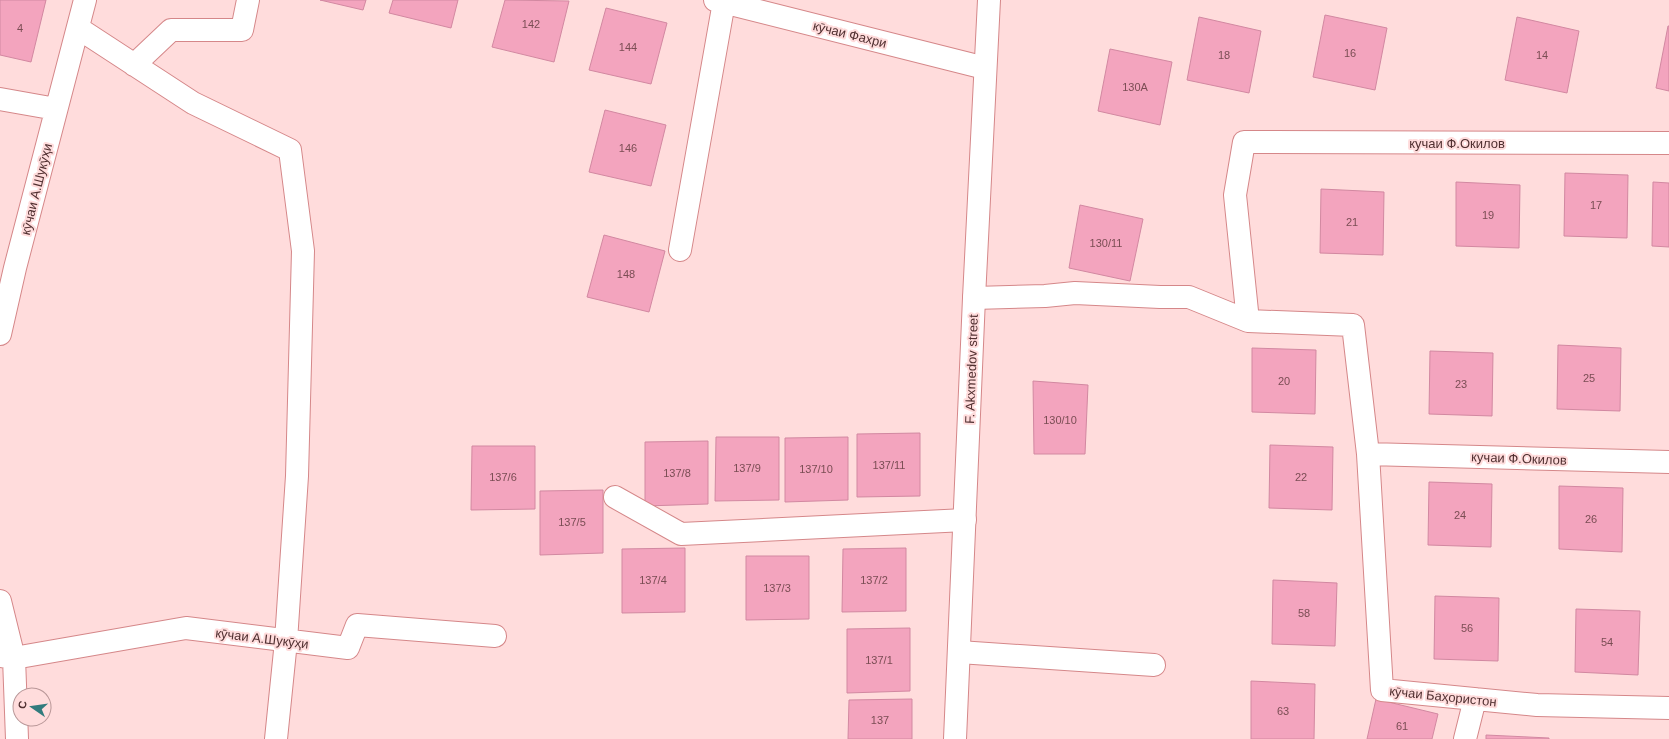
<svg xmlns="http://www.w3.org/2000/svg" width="1669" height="739" viewBox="0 0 1669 739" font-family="Arial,sans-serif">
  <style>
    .building { fill: #f3a4be; stroke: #d288a1 }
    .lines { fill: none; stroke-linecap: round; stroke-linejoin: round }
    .minor-casing { stroke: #d58789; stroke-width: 24 }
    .major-casing { stroke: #d58789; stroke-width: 24 }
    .minor { stroke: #fff; stroke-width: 22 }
    .major { stroke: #fff; stroke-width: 22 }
    .labels { text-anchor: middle; stroke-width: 4; stroke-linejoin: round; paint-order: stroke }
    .number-label { font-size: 11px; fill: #7a4d54 }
    .street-label { font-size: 13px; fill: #513031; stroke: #ffdcdc }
  </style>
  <rect width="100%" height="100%" fill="#ffdcdc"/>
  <path class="building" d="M0,0H46L31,62L0,55Z
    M320,0H366L363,10Z
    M393,0H458L451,28L389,13Z
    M505,0L569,1L554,62L492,47Z
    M606,8L667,23L651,84L589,70Z
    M1325,15L1387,28L1375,90L1313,77Z
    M1199,17L1261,31L1249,93L1187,80Z
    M1517,17L1579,31L1567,93L1505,80Z
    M1668,26H1669V91L1656,88Z
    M1110,49L1172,62L1160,125L1098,111Z
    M605,110L666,125L651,186L589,172Z
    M1565,173L1628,175L1627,238L1564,236Z
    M1456,182L1520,185L1519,248L1456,246Z
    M1653,182L1669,183V247L1652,246Z
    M1321,189L1384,192L1383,255L1320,253Z
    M1080,205L1143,219L1130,281L1069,268Z
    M604,235L665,251L649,312L587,297Z
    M1558,345L1621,348L1620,411L1557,409Z
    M1252,348L1316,350L1315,414L1252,412Z
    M1430,351L1493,353L1492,416L1429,414Z
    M1033,381L1088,385L1085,454H1034Z
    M920,433V496L857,497V434Z
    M716,437H779V500L715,501Z
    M848,437V500L785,502V438Z
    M708,441V504L645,506V442Z
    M1270,445L1333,447L1332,510L1269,508Z
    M472,446H535V509L471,510Z
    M1429,482L1492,484L1491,547L1428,545Z
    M1559,486L1623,488L1622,552L1559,549Z
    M603,490V553L540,555V491Z
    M685,548V612L622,613V549Z
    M906,548V611L842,612L843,549Z
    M746,556H809V619L746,620Z
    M1273,580L1337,583L1335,646L1272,644Z
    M1435,596L1499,598L1498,661L1434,659Z
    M1576,609L1640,611L1638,675L1575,672Z
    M910,628V691L847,693V629Z
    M1251,681L1315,684L1314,739H1251Z
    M912,699V739H848L849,700Z
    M1376,699L1438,714L1432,739H1367Z
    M1486,735L1549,738V739H1486Z"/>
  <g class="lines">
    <g class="minor-casing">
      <path id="minor" d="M715,0L985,68
        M78,28L193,103L290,150L303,251L297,476L286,641L276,739
        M134,65L171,30H242L248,0
        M0,99L56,109
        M680,250L724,2
        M974,298L1045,296L1075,293L1160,297H1189L1248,321L1353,325L1368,454L1382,690L1537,705L1669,708
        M1248,321L1235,195L1244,142L1669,143
        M0,334L15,268L85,0
        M1368,454L1669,462
        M615,497L681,534L965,520
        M0,601L14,658L17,739
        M959,652L1154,665
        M0,656L14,658L186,628L348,648L357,625L495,636
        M1465,739L1475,699"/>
    </g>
    <g class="major-casing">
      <path id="major" d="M955,739L974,298L989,0"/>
    </g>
    <use href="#minor" class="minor"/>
    <use href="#major" class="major"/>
  </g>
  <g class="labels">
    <g class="number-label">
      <text x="531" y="28">142</text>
      <text x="20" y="32">4</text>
      <text x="628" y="51">144</text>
      <text x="1350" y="57">16</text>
      <text x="1224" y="59">18</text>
      <text x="1542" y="59">14</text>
      <text x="1135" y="91">130А</text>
      <text x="628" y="152">146</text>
      <text x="1596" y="209">17</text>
      <text x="1488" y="219">19</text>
      <text x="1352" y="226">21</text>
      <text x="1106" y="247">130/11</text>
      <text x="626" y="278">148</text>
      <text x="1589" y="382">25</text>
      <text x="1284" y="385">20</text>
      <text x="1461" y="388">23</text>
      <text x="1060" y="424">130/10</text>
      <text x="889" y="469">137/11</text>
      <text x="747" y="472">137/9</text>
      <text x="816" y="473">137/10</text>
      <text x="677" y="477">137/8</text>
      <text x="503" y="481">137/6</text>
      <text x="1301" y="481">22</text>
      <text x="1460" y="519">24</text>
      <text x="1591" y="523">26</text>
      <text x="572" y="526">137/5</text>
      <text x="653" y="584">137/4</text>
      <text x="874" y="584">137/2</text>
      <text x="777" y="592">137/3</text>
      <text x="1304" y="617">58</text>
      <text x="1467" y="632">56</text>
      <text x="1607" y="646">54</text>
      <text x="879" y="664">137/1</text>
      <text x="1283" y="715">63</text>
      <text x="880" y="724">137</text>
      <text x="1402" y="730">61</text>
    </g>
    <g class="street-label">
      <text transform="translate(850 34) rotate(14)" y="5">кӯчаи Фахри</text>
      <text x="1457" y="148">кучаи Ф.Окилов</text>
      <text transform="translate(36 189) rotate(-76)" y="5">кӯчаи А.Шукӯҳи</text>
      <text transform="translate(971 369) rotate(-88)" y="5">F. Akxmedov street</text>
      <text transform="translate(1519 458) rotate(2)" y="5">кучаи Ф.Окилов</text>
      <text transform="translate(262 638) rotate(7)" y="5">кӯчаи А.Шукӯҳи</text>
      <text transform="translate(1443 696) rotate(6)" y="5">кӯчаи Баҳористон</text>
    </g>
  </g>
  <g transform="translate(32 707) rotate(283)"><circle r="19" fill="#ffdcdc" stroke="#b99798"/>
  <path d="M0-3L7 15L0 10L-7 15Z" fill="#327b7d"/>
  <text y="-6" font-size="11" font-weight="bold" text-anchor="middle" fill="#513031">С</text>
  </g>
</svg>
